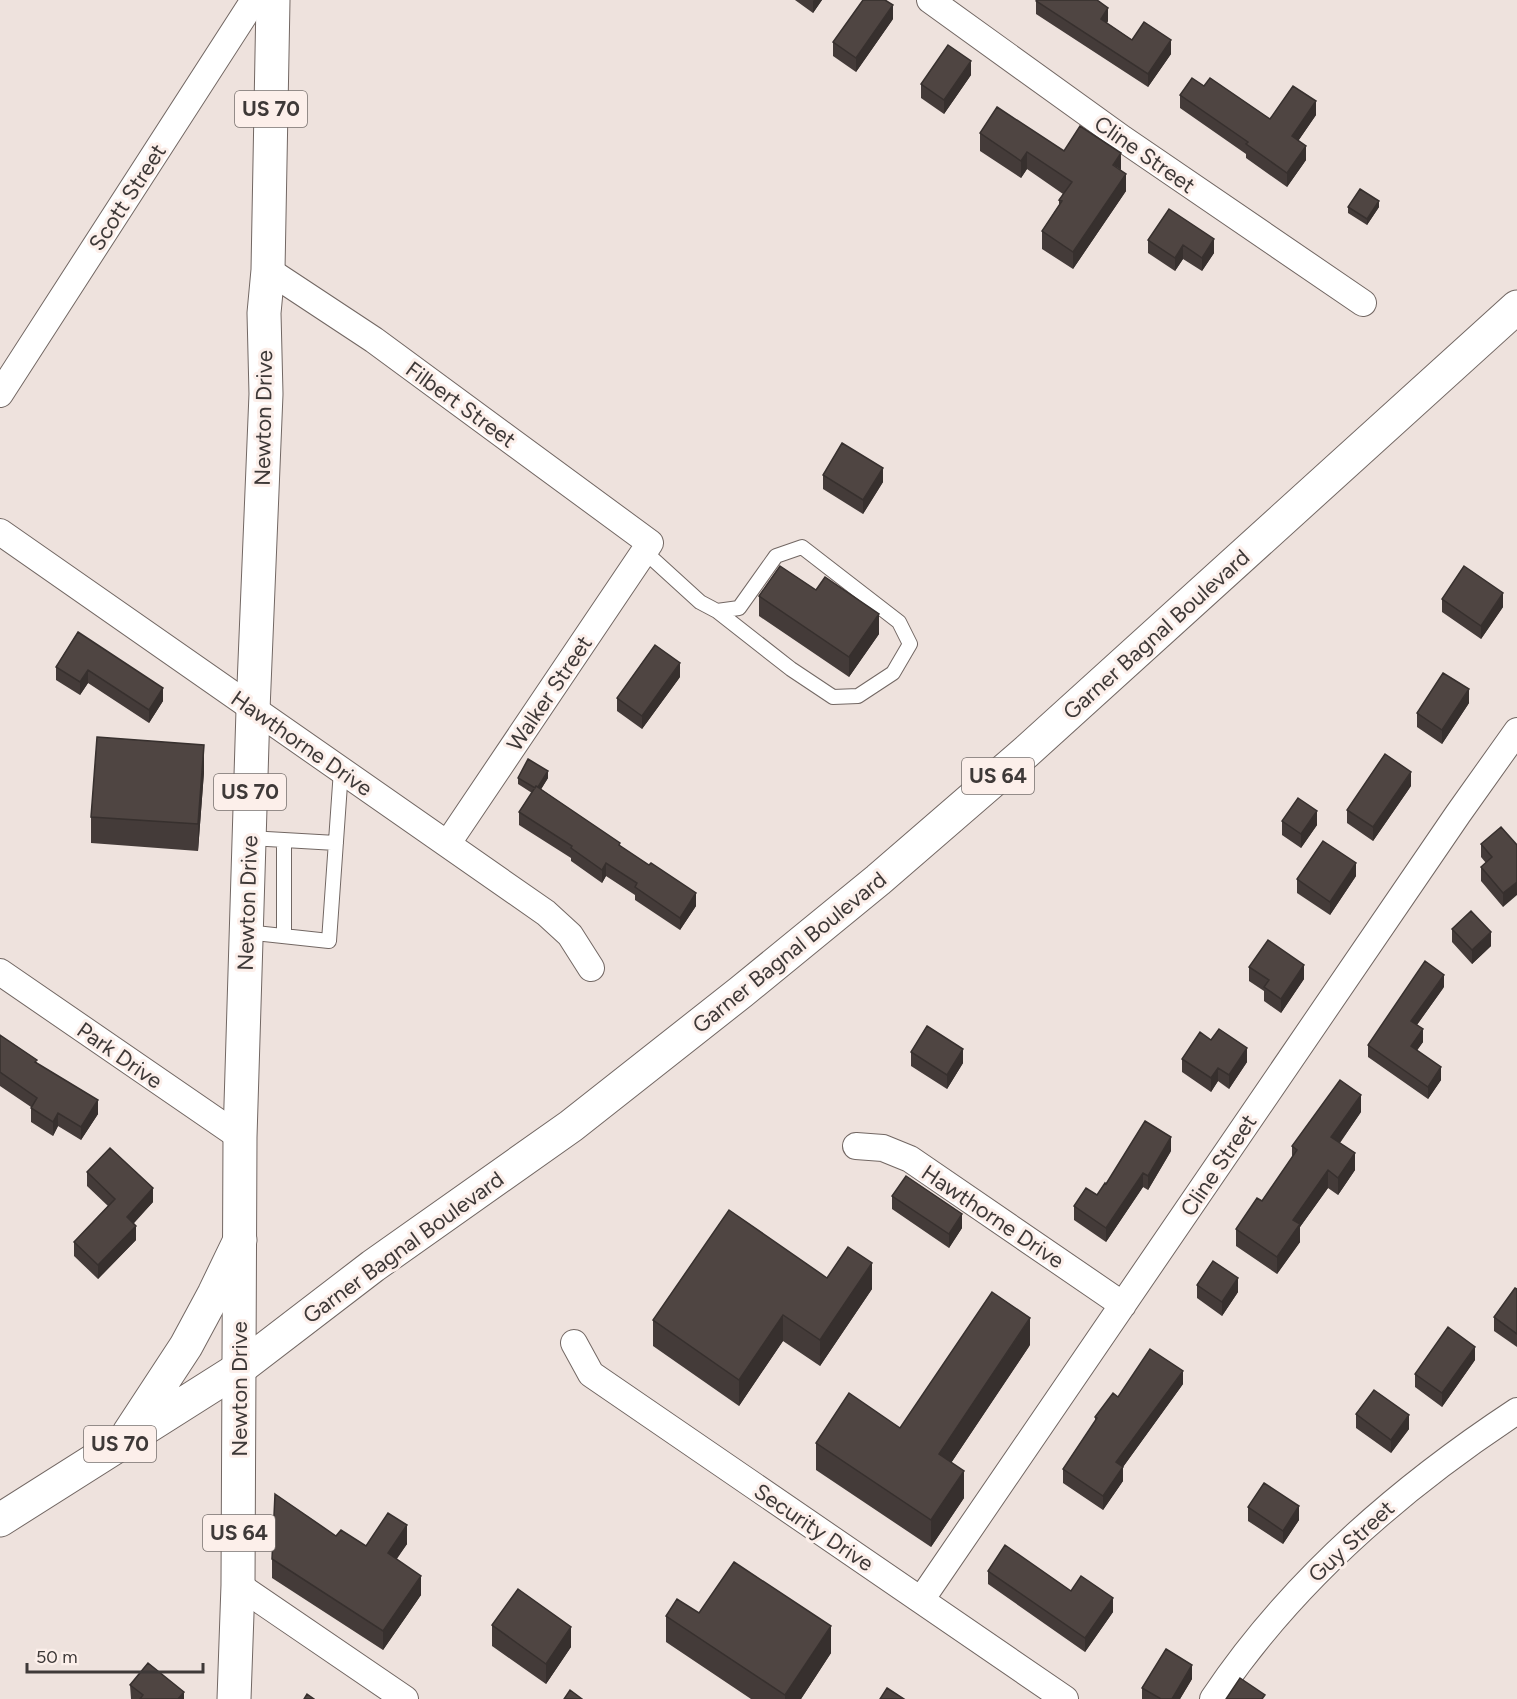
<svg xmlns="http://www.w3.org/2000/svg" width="1517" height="1699" viewBox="0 0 1517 1699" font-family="Figtree,sans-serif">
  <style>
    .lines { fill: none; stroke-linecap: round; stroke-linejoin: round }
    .service-casing { stroke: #726763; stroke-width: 16 }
    .minor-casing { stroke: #726763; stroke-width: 28 }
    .primary-casing { stroke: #726763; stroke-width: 35 }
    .trunk-casing { stroke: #726763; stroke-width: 35 }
    .service { stroke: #fff; stroke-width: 14 }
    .minor { stroke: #fff; stroke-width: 26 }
    .primary { stroke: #fff; stroke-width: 33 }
    .trunk { stroke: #fff; stroke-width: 33 }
    .wall { fill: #443b39 }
    .shaded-wall { fill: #37302e }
    .building { fill: #4f4542; stroke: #37302e; stroke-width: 1.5 }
    .labels { text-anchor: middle; stroke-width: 6; stroke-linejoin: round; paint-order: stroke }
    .shield { fill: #fcefea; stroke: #77706d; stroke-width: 1.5 }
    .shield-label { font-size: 21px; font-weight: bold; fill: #3e3938 }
    .street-label { font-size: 22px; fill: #3e3938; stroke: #fcefea }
  </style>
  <rect width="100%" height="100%" fill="#eee2dd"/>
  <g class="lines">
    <g class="service-casing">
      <path id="service" d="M644,551L700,602L717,611L739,608L776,556L802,547L899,622L910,644L893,673L858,696L833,697L791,669L717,611
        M249,838L336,843
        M284,840V936
        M246,932L329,941L341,770"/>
    </g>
    <g class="minor-casing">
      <path id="minor" d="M930,0L1123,139L1363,303
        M268,270L374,340L650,543L448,843
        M0,394L254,0
        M0,532L546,913L570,935L591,968
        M0,972L240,1137
        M856,1146L883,1148L910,1159L1123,1305
        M574,1343L591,1374L1065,1699
        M238,1585L405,1699
        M921,1600L1458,814L1517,731
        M1213,1699C1291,1582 1400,1488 1517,1411"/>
    </g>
    <g class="primary-casing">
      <path id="primary" d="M234,1699L238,1585L240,1137L253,710L266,394L264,313L268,270L273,0"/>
    </g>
    <g class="trunk-casing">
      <path id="trunk" d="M129,1433L186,1346L214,1294L240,1240
        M0,1520L240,1368L373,1266L571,1126L741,992L878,880L1026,752L1517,307"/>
    </g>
    <use href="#service" class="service"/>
    <use href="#minor" class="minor"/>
    <use href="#primary" class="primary"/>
    <use href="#trunk" class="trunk"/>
  </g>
  <path class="wall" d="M795,0H822L813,13Z
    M1036,1L1108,21L1107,23L1132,40L1171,54L1148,87L1036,14Z
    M893,19L856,72L833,56V42Z
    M971,75L944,114L921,98V84Z
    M1204,86L1270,119L1316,115L1298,141L1306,160L1287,187L1246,158V154L1180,108V95Z
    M980,133L1064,151L1121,170L1126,191L1073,269L1042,249V231L1059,205V200L1063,194L1027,169L1021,178L980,151Z
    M1348,207H1379L1367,225L1348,213Z
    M1169,209L1214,253L1202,271L1183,259L1175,271L1148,253V240Z
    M823,475L883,482L863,514L823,489Z
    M759,596L879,634L849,677L759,616Z
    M1442,599L1503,607L1481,639L1442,612Z
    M78,632L163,701L149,723L88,683L80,695L56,680V667Z
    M680,677L642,729L617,711V698Z
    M1469,703L1442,744L1417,727V713Z
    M204,772L198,851L91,843V817Z
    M518,778H548L541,789L620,846L696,906L680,930L635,900V895L606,876L602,883L571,861V858L519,825V812L532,793L518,784Z
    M1411,786L1373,841L1347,823V810Z
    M1282,821L1317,825L1301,848L1282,835Z
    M1481,844L1517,845L1503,907L1481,881V867L1486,863L1481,857Z
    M1356,876L1330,915L1297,893V879Z
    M1452,929L1491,946L1472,964L1452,942Z
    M1249,967L1304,979L1281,1013L1264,1001V991L1249,981Z
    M1444,987L1417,1025L1423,1042L1417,1050L1441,1080L1428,1099L1368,1057V1045Z
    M0,1035L37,1063L98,1114L81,1140L58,1126L53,1136L31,1122V1107L0,1086Z
    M911,1052L963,1063L947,1089L911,1066Z
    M1182,1059L1247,1062L1229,1089L1218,1081L1211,1092L1182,1072Z
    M1361,1112L1340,1143L1355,1170L1338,1195L1328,1188L1300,1227V1242L1277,1274L1236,1246V1229L1262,1201L1292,1158V1146Z
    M1171,1151L1148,1190L1143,1187L1106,1242L1074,1220V1206L1097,1195L1106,1184Z
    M87,1172L153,1202L133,1223L136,1240L98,1279L74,1256V1242L108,1206L87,1186Z
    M892,1196L962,1228L949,1248L892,1209Z
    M827,1278L872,1289L820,1366L783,1341L739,1406L653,1346V1320Z
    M1197,1285L1238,1292L1222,1316L1197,1298Z
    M1517,1289V1347L1494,1331V1317Z
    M1030,1345L951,1463L964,1498L931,1547L816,1470V1443L900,1428Z
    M1475,1360L1442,1407L1415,1387V1374Z
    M1183,1384L1123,1467V1481L1103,1510L1063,1483V1469L1095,1421V1417L1118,1397Z
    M1356,1414L1409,1429L1391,1453L1356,1428Z
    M1248,1507L1299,1520L1283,1544L1248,1521Z
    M336,1536L366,1546L407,1544L396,1559L421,1595L383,1650L272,1578V1559Z
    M988,1571L1071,1591L1113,1612L1085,1652L988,1584Z
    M699,1613L831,1653L801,1699H751L666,1642V1616Z
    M492,1625L571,1647L546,1684L492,1646Z
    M1192,1679L1180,1699H1142V1688Z
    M130,1685L184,1699H131Z"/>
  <path class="shaded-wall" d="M814,0H822L813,13V1Z
    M893,5V19L856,72V58Z
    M1108,8V21L1101,32V19Z
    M1171,40V54L1148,87V74Z
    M971,61V75L944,114V100Z
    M1316,101V115L1292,150V136Z
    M1306,146V160L1287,187V173Z
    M1027,152V169L1021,178V161Z
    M1121,153V170L1113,165Z
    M1126,174V191L1073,269V252Z
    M1379,201V207L1367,225V219Z
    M1214,239V253L1202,271V258Z
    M1183,245V259L1175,271V258Z
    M883,468V482L863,514V500Z
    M1503,593V607L1481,639V626Z
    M879,614V634L849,677V657Z
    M680,663V677L642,729V716Z
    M88,670V683L80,695V682Z
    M163,688V701L149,723V710Z
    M1469,689V703L1442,744V730Z
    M204,745V772L198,851V824Z
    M548,771V778L537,796V789Z
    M1411,772V786L1373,841V827Z
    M1317,811V825L1301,848V834Z
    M606,863V876L602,883V870Z
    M1356,863V876L1330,915V902Z
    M1517,882V895L1503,907V893Z
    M696,893V906L680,930V918Z
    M1491,932V946L1472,964V950Z
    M1304,965V979L1281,1013V999Z
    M1444,975V987L1411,1033V1021Z
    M1423,1029V1042L1411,1059V1046Z
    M1247,1048V1062L1229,1089V1075Z
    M963,1049V1063L947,1089V1075Z
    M1441,1067V1080L1428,1099V1087Z
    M1218,1068V1081L1211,1092V1078Z
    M1361,1095V1112L1331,1155V1137Z
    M98,1100V1114L81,1140V1127Z
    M58,1113V1126L53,1136V1122Z
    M1171,1137V1151L1148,1190V1176Z
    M1355,1153V1170L1338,1195V1178Z
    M1328,1170V1188L1300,1227V1242L1277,1274V1257L1293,1220Z
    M1143,1173V1187L1106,1242V1228Z
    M153,1188V1202L127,1231V1217Z
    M962,1214V1228L949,1248V1234Z
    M136,1226V1240L98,1279V1265Z
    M872,1263V1289L820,1366V1340Z
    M1238,1278V1292L1222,1316V1302Z
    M783,1315V1341L739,1406V1380Z
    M1030,1318V1345L939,1481V1454Z
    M1475,1347V1360L1442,1407V1393Z
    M1183,1371V1384L1123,1467V1481L1103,1510V1496L1116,1462Z
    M1409,1415V1429L1391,1453V1440Z
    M964,1471V1498L931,1547V1520Z
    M1299,1506V1520L1283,1544V1531Z
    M407,1525V1544L388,1572V1553Z
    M421,1576V1595L383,1650V1631Z
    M1113,1598V1612L1085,1652V1638Z
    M831,1626V1653L801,1699H785V1695Z
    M571,1627V1647L546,1684V1664Z
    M1192,1665V1679L1180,1699H1172Z
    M184,1692V1699H178Z"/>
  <path class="building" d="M863,0H885L893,5L856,58L833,42Z
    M1037,0H1097L1108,8L1101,19L1132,40L1144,22L1171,40L1148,74L1036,1Z
    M948,45L971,61L944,100L921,84Z
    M1192,78L1204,86L1210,78L1270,119L1293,86L1316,101L1292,136L1306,146L1287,173L1246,144L1248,142L1180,95Z
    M997,107L1064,151L1080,126L1121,153L1113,165L1126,174L1073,252L1042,231L1062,201L1059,200L1072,182L1027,152L1021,161L980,133Z
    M1360,189L1379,201L1367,219L1348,207Z
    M1169,209L1214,239L1202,258L1183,245L1175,258L1148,240Z
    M842,443L883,468L863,500L823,475Z
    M780,566L816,590L825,577L879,614L849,657L759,596Z
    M1464,566L1503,593L1481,626L1442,599Z
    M78,632L163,688L149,710L88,670L80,682L56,667Z
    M655,645L680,663L642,716L617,698Z
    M1443,673L1469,689L1442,730L1417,713Z
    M97,737L204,745L198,824L91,817Z
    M1385,754L1411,772L1373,827L1347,810Z
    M528,759L548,771L538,787L536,786L535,788L518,778Z
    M536,786L620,843L619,845L649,865L651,863L696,893L680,918L635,887L637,883L606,863L602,870L571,848L572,846L519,812Z
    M1298,798L1317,811L1301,834L1282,821Z
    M1501,827L1517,845V882L1503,893L1481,867L1492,857L1481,844Z
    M1323,841L1356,863L1330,902L1297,879Z
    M1471,911L1491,932L1472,950L1452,929Z
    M1268,940L1304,965L1281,999L1264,987L1269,980L1249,967Z
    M1425,961L1444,975L1411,1021L1423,1029L1411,1046L1441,1067L1428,1087L1368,1045Z
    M927,1026L963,1049L947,1075L911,1052Z
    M1219,1029L1247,1048L1229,1075L1218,1068L1211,1078L1182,1059L1200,1032L1211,1040Z
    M0,1035L37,1060L35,1062L98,1100L81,1127L58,1113L53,1122L31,1108L37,1098L0,1072Z
    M1340,1080L1361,1095L1331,1137L1355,1153L1338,1178L1328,1170L1293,1220L1300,1224L1277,1257L1236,1229L1257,1198L1262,1201L1297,1150L1292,1146Z
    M1145,1121L1171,1137L1148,1176L1143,1173L1106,1228L1074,1206L1086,1188L1097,1195L1105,1183L1106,1184Z
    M110,1148L153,1188L127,1217L136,1226L98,1265L74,1242L115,1199L87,1172Z
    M906,1176L962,1214L949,1234L892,1196Z
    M729,1210L827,1278L848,1247L872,1263L820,1340L783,1315L739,1380L653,1320Z
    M1213,1261L1238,1278L1222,1302L1197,1285Z
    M1515,1288L1517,1289V1334L1494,1317Z
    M992,1292L1030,1318L939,1454L964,1471L931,1520L816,1443L849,1393L900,1428Z
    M1448,1327L1475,1347L1442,1393L1415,1374Z
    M1150,1349L1183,1371L1116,1462L1123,1467L1103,1496L1063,1469L1097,1418L1095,1417L1113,1393L1118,1397Z
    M1374,1390L1409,1415L1391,1440L1356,1414Z
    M1264,1483L1299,1506L1283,1531L1248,1507Z
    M275,1494L336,1536L341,1530L366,1546L388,1513L407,1525L388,1553L421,1576L383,1631L272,1559Z
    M1005,1545L1071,1591L1081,1576L1113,1598L1085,1638L988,1571Z
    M734,1562L831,1626L785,1695L666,1616L677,1599L699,1613Z
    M518,1589L571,1627L546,1664L492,1625Z
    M1166,1649L1192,1665L1172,1699H1161L1142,1688Z
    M148,1663L184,1692L178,1699H140L143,1695L130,1685Z
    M1240,1678L1265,1695L1262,1699H1226Z
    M887,1688L904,1699H880Z
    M570,1690L582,1699H564Z
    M307,1694L314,1699H304Z"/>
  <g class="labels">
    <g class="shield">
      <rect x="235" y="91" width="72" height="36" rx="4.5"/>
      <rect x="962" y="758" width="72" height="36" rx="4.5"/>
      <rect x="214" y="774" width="72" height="36" rx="4.5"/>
      <rect x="84" y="1426" width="72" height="36" rx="4.5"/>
      <rect x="203" y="1515" width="72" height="36" rx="4.5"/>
    </g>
    <g class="shield-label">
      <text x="271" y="116">US 70</text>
      <text x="998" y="783">US 64</text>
      <text x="250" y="799">US 70</text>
      <text x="120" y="1451">US 70</text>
      <text x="239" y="1540">US 64</text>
    </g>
    <g class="street-label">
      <text transform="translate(1145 154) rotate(35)" y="8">Cline Street</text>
      <text transform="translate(127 197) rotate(-57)" y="8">Scott Street</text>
      <text transform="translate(461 404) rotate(36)" y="8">Filbert Street</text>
      <text transform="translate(263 418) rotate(-89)" y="8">Newton Drive</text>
      <text transform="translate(1156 634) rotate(-42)" y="8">Garner Bagnal Boulevard</text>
      <text transform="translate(549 693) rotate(-56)" y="8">Walker Street</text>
      <text transform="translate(302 743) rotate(35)" y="8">Hawthorne Drive</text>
      <text transform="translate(247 903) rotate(-88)" y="8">Newton Drive</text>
      <text transform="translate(789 952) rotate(-39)" y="8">Garner Bagnal Boulevard</text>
      <text transform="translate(120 1055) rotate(35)" y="8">Park Drive</text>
      <text transform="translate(1218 1165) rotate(-56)" y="8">Cline Street</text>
      <text transform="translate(993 1216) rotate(34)" y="8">Hawthorne Drive</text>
      <text transform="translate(403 1247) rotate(-36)" y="8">Garner Bagnal Boulevard</text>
      <text transform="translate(239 1389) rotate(-90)" y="8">Newton Drive</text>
      <text transform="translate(814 1527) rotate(34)" y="8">Security Drive</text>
      <text transform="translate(1351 1541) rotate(-43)" y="8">Guy Street</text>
    </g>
  </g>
  <path d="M27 1663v9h176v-9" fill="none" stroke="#3e3938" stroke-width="3"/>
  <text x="36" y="1663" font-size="18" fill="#3e3938" stroke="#fcefea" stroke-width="4.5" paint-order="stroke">50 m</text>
</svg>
